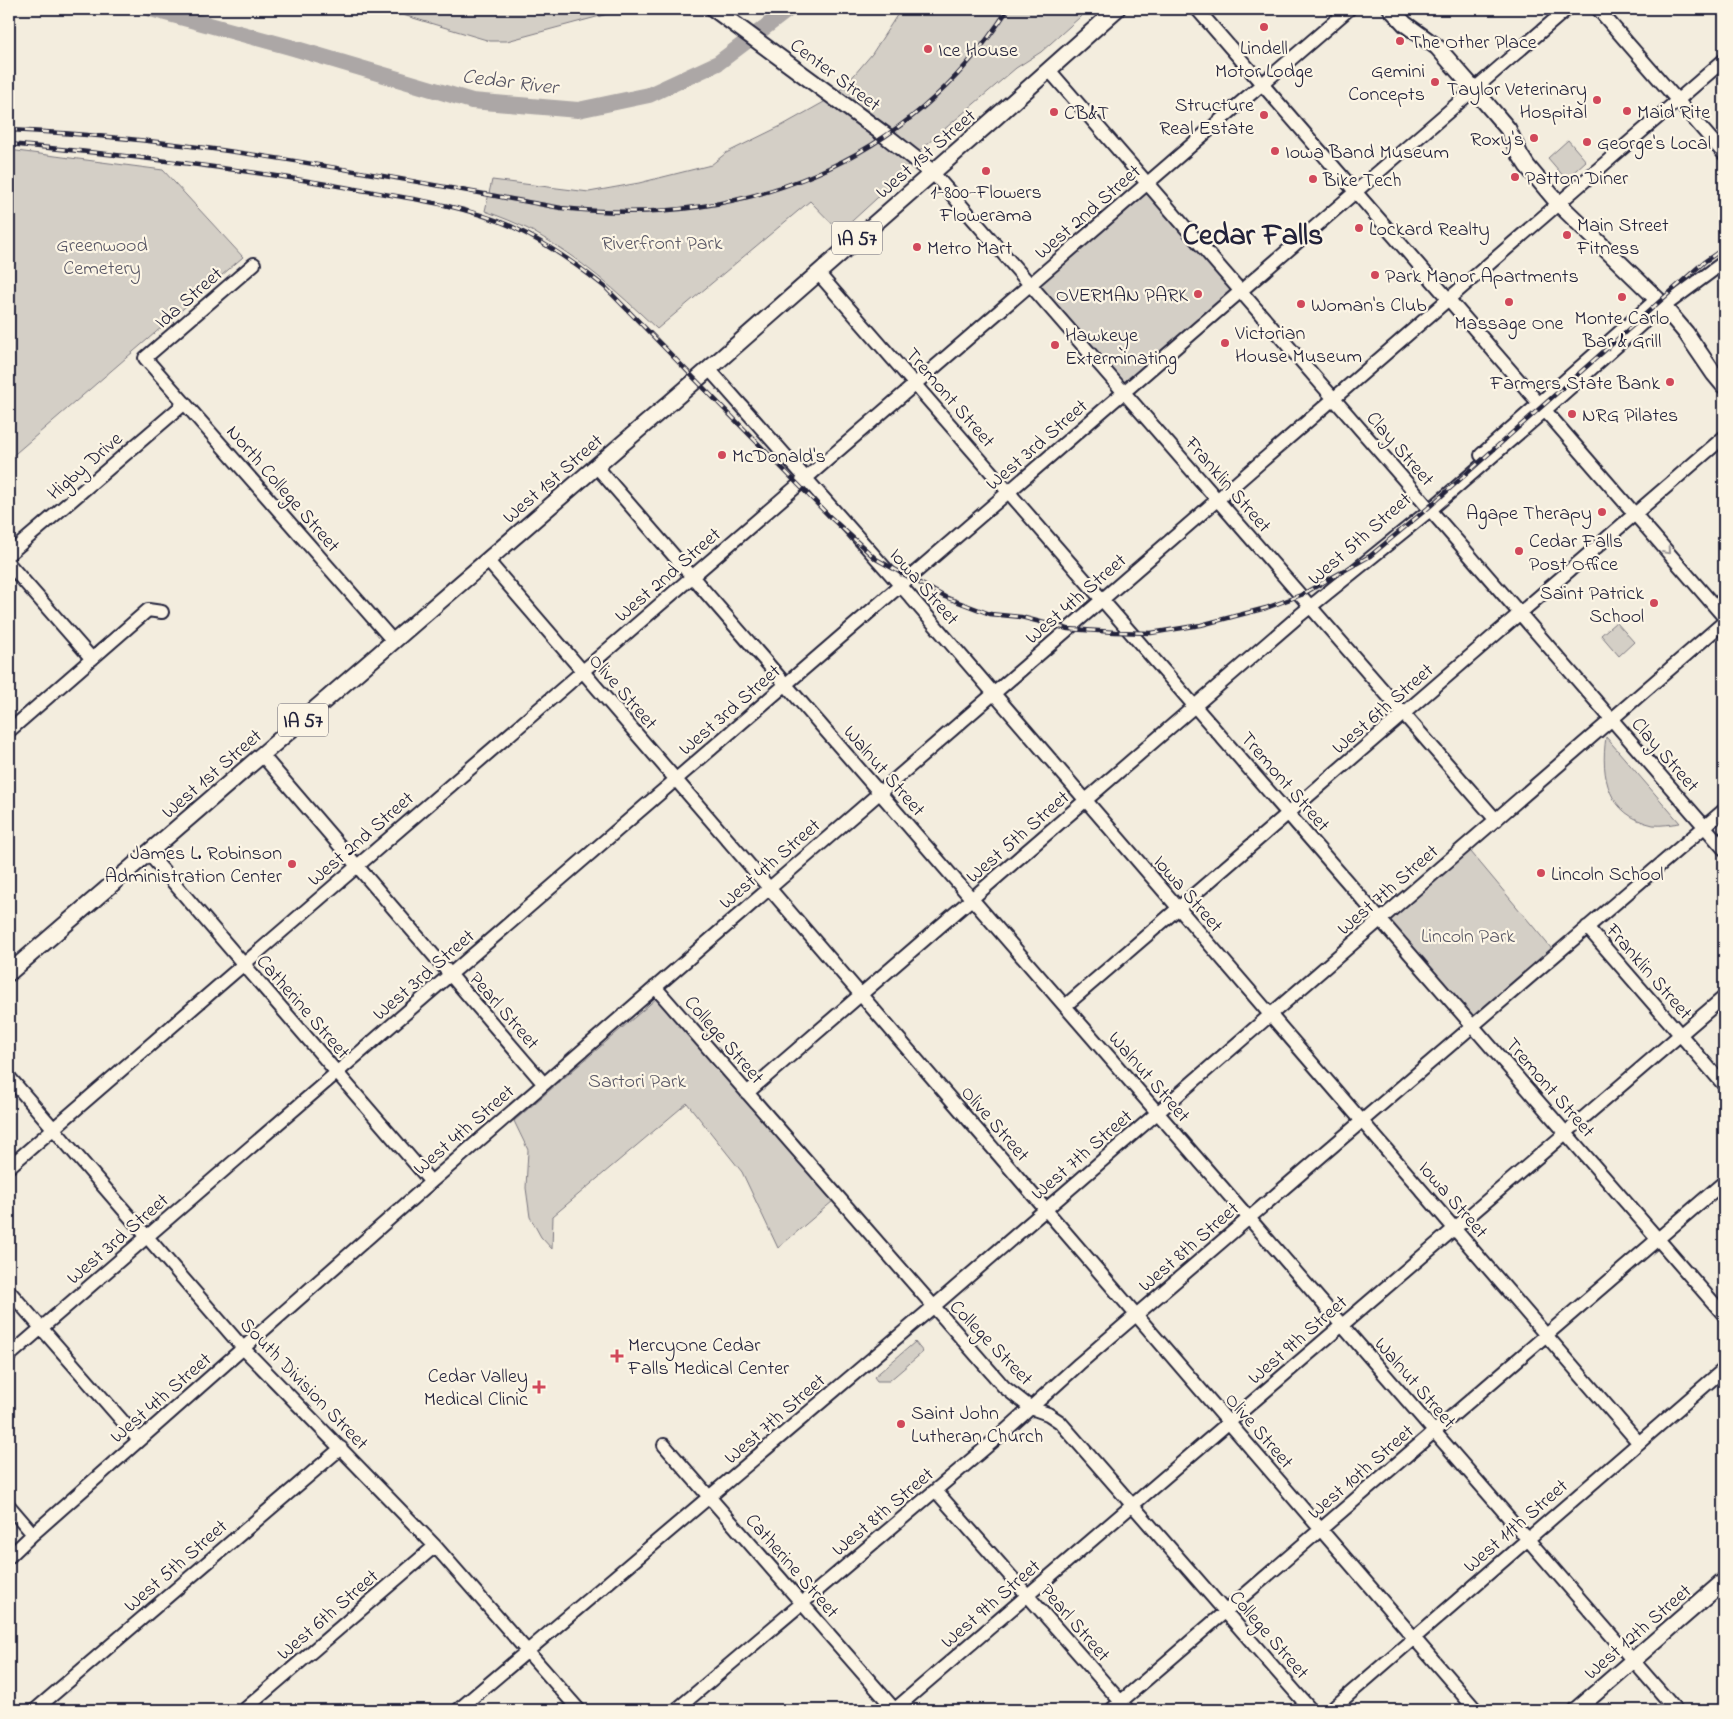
<svg xmlns="http://www.w3.org/2000/svg" width="1733" height="1719" viewBox="0 0 1733 1719" font-family="'Indie Flower',sans-serif">
  <style>
    .green { fill: #d4cfc6; stroke: #7b7880 }
    .lines { fill: none; stroke-linecap: round; stroke-linejoin: round }
    .river { stroke: #aca7a6; stroke-width: 16 }
    .minor-casing { stroke: #22223b; stroke-width: 16 }
    .major-casing { stroke: #22223b; stroke-width: 19 }
    .minor { stroke: #fcf5e5; stroke-width: 12 }
    .major { stroke: #fcf5e5; stroke-width: 15 }
    .rail-casing { stroke: #22223b; stroke-width: 4.5 }
    .rail { stroke: #fcf5e5; stroke-width: 2.5; stroke-dasharray: 8; stroke-linecap: butt }
    .oneway { stroke: #9a9698 }
    .poi-dot { fill: #d1495b; stroke: #fcf5e5; stroke-width: 2 }
    .labels { text-anchor: middle; stroke-width: 4.5; stroke-linejoin: round; paint-order: stroke }
    .shield { fill: #fcf5e5; stroke: #63616e; stroke-width: 1 }
    .shield-label { font-size: 19px; font-weight: bold; fill: #22223b }
    .poi-label { font-size: 20px; fill: #22223b; stroke: #fcf5e5; text-anchor: start }
    .street-label { font-size: 20px; fill: #22223b; stroke: #fcf5e5 }
    .park-label { font-size: 20px; fill: #575665; stroke: #fcf5e5 }
    .water-label { font-size: 21px; font-style: italic; fill: #525160; stroke: #fcf5e5 }
    .town-label { font-size: 30px; font-weight: bold; fill: #22223b; stroke: #fcf5e5 }
  </style>
  <rect width="100%" height="100%" fill="#f3edde"/>
  <filter id="ink" filterUnits="userSpaceOnUse"><feTurbulence type="fractalNoise" baseFrequency=".02" numOctaves="2"/><feDisplacementMap in="SourceGraphic" scale="10" xChannelSelector="R" yChannelSelector="G"/><feConvolveMatrix kernelMatrix="1 2 1 2 8 2 1 2 1" color-interpolation-filters="sRGB"/></filter>
  <g filter="url(#ink)">
    <path class="green" d="M383,9H614L615,12L507,41H490Z
      M901,9H1089L1041,52L1016,68L913,156L914,158L888,188L840,232L810,201L657,329C617,291 580,258 532,231C517,223 501,217 485,211L492,180L589,192L639,183L711,165L726,153L783,125L833,97L849,81L872,54Z
      M1568,140L1586,161L1566,179L1548,158Z
      M9,150L163,170L243,257L9,459Z
      M1147,184L1240,292L1124,392L1030,284Z
      M1616,622L1634,642L1619,656L1601,635Z
      M1606,737L1680,823C1672,824 1662,826 1653,825C1608,815 1600,777 1606,737Z
      M1466,846L1556,954L1473,1026L1381,920Z
      M657,998L833,1201L778,1248L742,1172L687,1103L553,1216L552,1249L541,1237L530,1217L526,1188L528,1150L514,1121Z
      M915,1342L923,1352L889,1381H877L874,1377Z"/>
    <g class="lines">
      <path class="river" d="M151,9L290,47L472,101L578,110L649,95L718,63L789,9"/>
      <g class="minor-casing">
        <path id="minor" d="M1197,9L1724,617
          M1598,9L1724,154
          M1049,70L1724,849
          M933,173L1496,820
          M254,264L145,358L394,642
          M818,273L1724,1315
          M709,369L909,595L1639,1443
          M1481,455L1657,299
          M596,466L1676,1710
          M9,554L185,403
          M487,560L1476,1710
          M9,564L92,659
          M9,731L148,610L162,612
          M262,755L544,1084
          M149,854L431,1182
          M1587,927L1724,1085
          M655,987L1004,1387L1031,1408L1048,1414L1060,1422L1311,1710
          M1065,1006L1724,437
          M9,1077L243,1348L435,1546L579,1710
          M747,1093L1300,615L1430,510L1535,419L1647,319L1724,262
          M9,1167L1349,9
          M9,1291L139,1440
          M9,1356L1567,9
          M664,1445L895,1710
          M936,1491L1128,1710
          M9,1506L33,1534
          M9,1557L33,1534L431,1182L1724,60
          M35,1710L341,1448
          M244,1710L435,1546
          M458,1710L933,1307L1724,622
          M676,1710L1003,1433L1079,1364L1724,810
          M894,1710L1724,997
          M1111,1710L1724,1182
          M1331,1710L1724,1369"/>
      </g>
      <g class="major-casing">
        <path id="major" d="M714,9L885,135L933,173
          M1391,9L1405,24L1437,47L1474,89L1508,129L1520,155L1527,166L1558,203L1657,299L1686,333L1714,374L1724,386
          M9,973L709,369L996,117L1117,9
          M1576,1710L1724,1581"/>
      </g>
      <use href="#minor" class="minor"/>
      <use href="#major" class="major"/>
      <g class="rail-casing">
        <path id="rail" d="M9,130C195,138 378,175 561,208C741,228 908,165 1008,9
          M9,144C125,155 240,168 355,189C408,198 463,205 513,227C546,243 576,264 605,287L829,516L876,559L945,597L990,614L1021,617L1068,629L1115,632L1151,633L1201,625L1266,608L1301,595L1370,556L1428,508L1704,262L1724,248"/>
      </g>
      <use href="#rail" class="rail"/>
    </g>
    <defs><path id="oneway-chevron" d="M-2-3.5L2.5 0L-2 3.5" fill="none" stroke-width="1.6" stroke-linecap="round" stroke-linejoin="round" transform="scale(1.25)"/></defs>
    <use class="oneway" href="#oneway-chevron" transform="translate(1667 551) rotate(49)"/>
  </g>
  <g class="poi-dot">
    <circle cx="1264" cy="27" r="5"/>
    <circle cx="1400" cy="41" r="5"/>
    <circle cx="928" cy="49" r="5"/>
    <circle cx="1435" cy="82" r="5"/>
    <circle cx="1597" cy="100" r="5"/>
    <circle cx="1627" cy="111" r="5"/>
    <circle cx="1054" cy="112" r="5"/>
    <circle cx="1264" cy="115" r="5"/>
    <circle cx="1534" cy="138" r="5"/>
    <circle cx="1587" cy="142" r="5"/>
    <circle cx="1275" cy="151" r="5"/>
    <circle cx="986" cy="171" r="5"/>
    <circle cx="1515" cy="177" r="5"/>
    <circle cx="1313" cy="179" r="5"/>
    <circle cx="1359" cy="228" r="5"/>
    <circle cx="1567" cy="235" r="5"/>
    <circle cx="917" cy="247" r="5"/>
    <circle cx="1375" cy="275" r="5"/>
    <circle cx="1198" cy="294" r="5"/>
    <circle cx="1622" cy="297" r="5"/>
    <circle cx="1509" cy="302" r="5"/>
    <circle cx="1301" cy="304" r="5"/>
    <circle cx="1225" cy="343" r="5"/>
    <circle cx="1055" cy="345" r="5"/>
    <circle cx="1670" cy="382" r="5"/>
    <circle cx="1572" cy="414" r="5"/>
    <circle cx="722" cy="455" r="5"/>
    <circle cx="1602" cy="512" r="5"/>
    <circle cx="1519" cy="551" r="5"/>
    <circle cx="1654" cy="603" r="5"/>
    <circle cx="292" cy="864" r="5"/>
    <circle cx="1541" cy="873" r="5"/>
    <path d="M614.5 1348.5h5v5h5v5h-5v5h-5v-5h-5v-5h5z"/>
    <path d="M536.5 1379.5h5v5h5v5h-5v5h-5v-5h-5v-5h5z"/>
    <circle cx="901" cy="1424" r="5"/>
  </g>
  <g class="labels">
    <g class="shield">
      <rect x="832" y="221.5" width="50" height="33" rx="4"/>
      <rect x="278" y="703.5" width="50" height="33" rx="4"/>
    </g>
    <g class="shield-label">
      <text x="857" y="245">IA 57</text>
      <text x="303" y="727">IA 57</text>
    </g>
    <g class="poi-label">
      <text x="1410" y="48">The Other Place</text>
      <text x="1264" y="54" text-anchor="middle">Lindell<tspan x="1264" dy="23">Motor Lodge</tspan></text>
      <text x="938" y="56">Ice House</text>
      <text x="1425" y="77" text-anchor="end">Gemini<tspan x="1425" dy="23">Concepts</tspan></text>
      <text x="1587" y="95" text-anchor="end">Taylor Veterinary<tspan x="1587" dy="23">Hospital</tspan></text>
      <text x="1254" y="111" text-anchor="end">Structure<tspan x="1254" dy="23">Real Estate</tspan></text>
      <text x="1637" y="118">Maid Rite</text>
      <text x="1064" y="119">CB&amp;T</text>
      <text x="1524" y="145" text-anchor="end">Roxy's</text>
      <text x="1597" y="149">George's Local</text>
      <text x="1285" y="158">Iowa Band Museum</text>
      <text x="1525" y="184">Patton Diner</text>
      <text x="1323" y="186">Bike Tech</text>
      <text x="986" y="198" text-anchor="middle">1-800-Flowers<tspan x="986" dy="23">Flowerama</tspan></text>
      <text x="1577" y="231">Main Street<tspan x="1577" dy="23">Fitness</tspan></text>
      <text x="1369" y="235">Lockard Realty</text>
      <text x="927" y="254">Metro Mart</text>
      <text x="1385" y="282">Park Manor Apartments</text>
      <text x="1188" y="301" text-anchor="end">OVERMAN PARK</text>
      <text x="1311" y="311">Woman's Club</text>
      <text x="1622" y="324" text-anchor="middle">Monte Carlo<tspan x="1622" dy="23">Bar &amp; Grill</tspan></text>
      <text x="1509" y="329" text-anchor="middle">Massage One</text>
      <text x="1235" y="339">Victorian<tspan x="1235" dy="23">House Museum</tspan></text>
      <text x="1065" y="341">Hawkeye<tspan x="1065" dy="23">Exterminating</tspan></text>
      <text x="1660" y="389" text-anchor="end">Farmers State Bank</text>
      <text x="1582" y="421">NRG Pilates</text>
      <text x="732" y="462">McDonald's</text>
      <text x="1592" y="519" text-anchor="end">Agape Therapy</text>
      <text x="1529" y="547">Cedar Falls<tspan x="1529" dy="23">Post Office</tspan></text>
      <text x="1644" y="599" text-anchor="end">Saint Patrick<tspan x="1644" dy="23">School</tspan></text>
      <text x="282" y="859" text-anchor="end">James L. Robinson<tspan x="282" dy="23">Administration Center</tspan></text>
      <text x="1551" y="880">Lincoln School</text>
      <text x="628" y="1351">MercyOne Cedar<tspan x="628" dy="23">Falls Medical Center</tspan></text>
      <text x="528" y="1382" text-anchor="end">Cedar Valley<tspan x="528" dy="23">Medical Clinic</tspan></text>
      <text x="911" y="1419">Saint John<tspan x="911" dy="23">Lutheran Church</tspan></text>
    </g>
    <g class="street-label">
      <text transform="translate(836 74) rotate(37)" y="7">Center Street</text>
      <text transform="translate(925 153) rotate(-41)" y="7">West 1st Street</text>
      <text transform="translate(1087 211) rotate(-41)" y="7">West 2nd Street</text>
      <text transform="translate(188 297) rotate(-41)" y="7">Ida Street</text>
      <text transform="translate(951 397) rotate(49)" y="7">Tremont Street</text>
      <text transform="translate(1036 444) rotate(-41)" y="7">West 3rd Street</text>
      <text transform="translate(1401 448) rotate(49)" y="7">Clay Street</text>
      <text transform="translate(84 465) rotate(-41)" y="7">Higby Drive</text>
      <text transform="translate(552 478) rotate(-41)" y="7">West 1st Street</text>
      <text transform="translate(1229 484) rotate(49)" y="7">Franklin Street</text>
      <text transform="translate(284 488) rotate(49)" y="7">North College Street</text>
      <text transform="translate(1359 538) rotate(-41)" y="7">West 5th Street</text>
      <text transform="translate(667 574) rotate(-41)" y="7">West 2nd Street</text>
      <text transform="translate(925 586) rotate(49)" y="7">Iowa Street</text>
      <text transform="translate(1075 598) rotate(-41)" y="7">West 4th Street</text>
      <text transform="translate(624 691) rotate(49)" y="7">Olive Street</text>
      <text transform="translate(1382 708) rotate(-41)" y="7">West 6th Street</text>
      <text transform="translate(729 709) rotate(-41)" y="7">West 3rd Street</text>
      <text transform="translate(1666 754) rotate(49)" y="7">Clay Street</text>
      <text transform="translate(885 770) rotate(49)" y="7">Walnut Street</text>
      <text transform="translate(211 773) rotate(-41)" y="7">West 1st Street</text>
      <text transform="translate(1286 781) rotate(49)" y="7">Tremont Street</text>
      <text transform="translate(1017 836) rotate(-41)" y="7">West 5th Street</text>
      <text transform="translate(360 838) rotate(-41)" y="7">West 2nd Street</text>
      <text transform="translate(769 863) rotate(-41)" y="7">West 4th Street</text>
      <text transform="translate(1387 889) rotate(-41)" y="7">West 7th Street</text>
      <text transform="translate(1189 893) rotate(49)" y="7">Iowa Street</text>
      <text transform="translate(1650 971) rotate(49)" y="7">Franklin Street</text>
      <text transform="translate(423 974) rotate(-41)" y="7">West 3rd Street</text>
      <text transform="translate(304 1006) rotate(49)" y="7">Catherine Street</text>
      <text transform="translate(505 1010) rotate(49)" y="7">Pearl Street</text>
      <text transform="translate(725 1039) rotate(49)" y="7">College Street</text>
      <text transform="translate(1150 1076) rotate(49)" y="7">Walnut Street</text>
      <text transform="translate(1551 1087) rotate(49)" y="7">Tremont Street</text>
      <text transform="translate(996 1123) rotate(49)" y="7">Olive Street</text>
      <text transform="translate(463 1129) rotate(-41)" y="7">West 4th Street</text>
      <text transform="translate(1081 1154) rotate(-41)" y="7">West 7th Street</text>
      <text transform="translate(1454 1199) rotate(49)" y="7">Iowa Street</text>
      <text transform="translate(117 1238) rotate(-41)" y="7">West 3rd Street</text>
      <text transform="translate(1188 1246) rotate(-41)" y="7">West 8th Street</text>
      <text transform="translate(1297 1339) rotate(-41)" y="7">West 9th Street</text>
      <text transform="translate(992 1342) rotate(46)" y="7">College Street</text>
      <text transform="translate(1416 1382) rotate(49)" y="7">Walnut Street</text>
      <text transform="translate(305 1383) rotate(46)" y="7">South Division Street</text>
      <text transform="translate(160 1397) rotate(-41)" y="7">West 4th Street</text>
      <text transform="translate(774 1418) rotate(-41)" y="7">West 7th Street</text>
      <text transform="translate(1260 1430) rotate(49)" y="7">Olive Street</text>
      <text transform="translate(1360 1471) rotate(-41)" y="7">West 10th Street</text>
      <text transform="translate(882 1511) rotate(-40)" y="7">West 8th Street</text>
      <text transform="translate(1515 1525) rotate(-41)" y="7">West 11th Street</text>
      <text transform="translate(175 1565) rotate(-41)" y="7">West 5th Street</text>
      <text transform="translate(793 1565) rotate(49)" y="7">Catherine Street</text>
      <text transform="translate(990 1603) rotate(-41)" y="7">West 9th Street</text>
      <text transform="translate(327 1614) rotate(-41)" y="7">West 6th Street</text>
      <text transform="translate(1076 1622) rotate(49)" y="7">Pearl Street</text>
      <text transform="translate(1637 1631) rotate(-41)" y="7">West 12th Street</text>
      <text transform="translate(1270 1634) rotate(49)" y="7">College Street</text>
    </g>
    <g class="park-label">
      <text x="662" y="249">Riverfront Park</text>
      <text x="102" y="251">Greenwood<tspan x="102" dy="23">Cemetery</tspan></text>
      <text x="1468" y="942">Lincoln Park</text>
      <text x="637" y="1087">Sartori Park</text>
    </g>
    <g class="water-label">
      <text transform="translate(510 81) rotate(7)" y="7">Cedar River</text>
    </g>
    <g class="town-label">
      <text x="1253" y="244">Cedar Falls</text>
    </g>
  </g>
  <rect width="1733" height="1719" fill="none" stroke="#fcf5e5" stroke-width="30"/>
  <rect x="15" y="15" width="1703" height="1689" fill="none" stroke="#22223b" stroke-width="2" filter="url(#ink)"/>
</svg>
